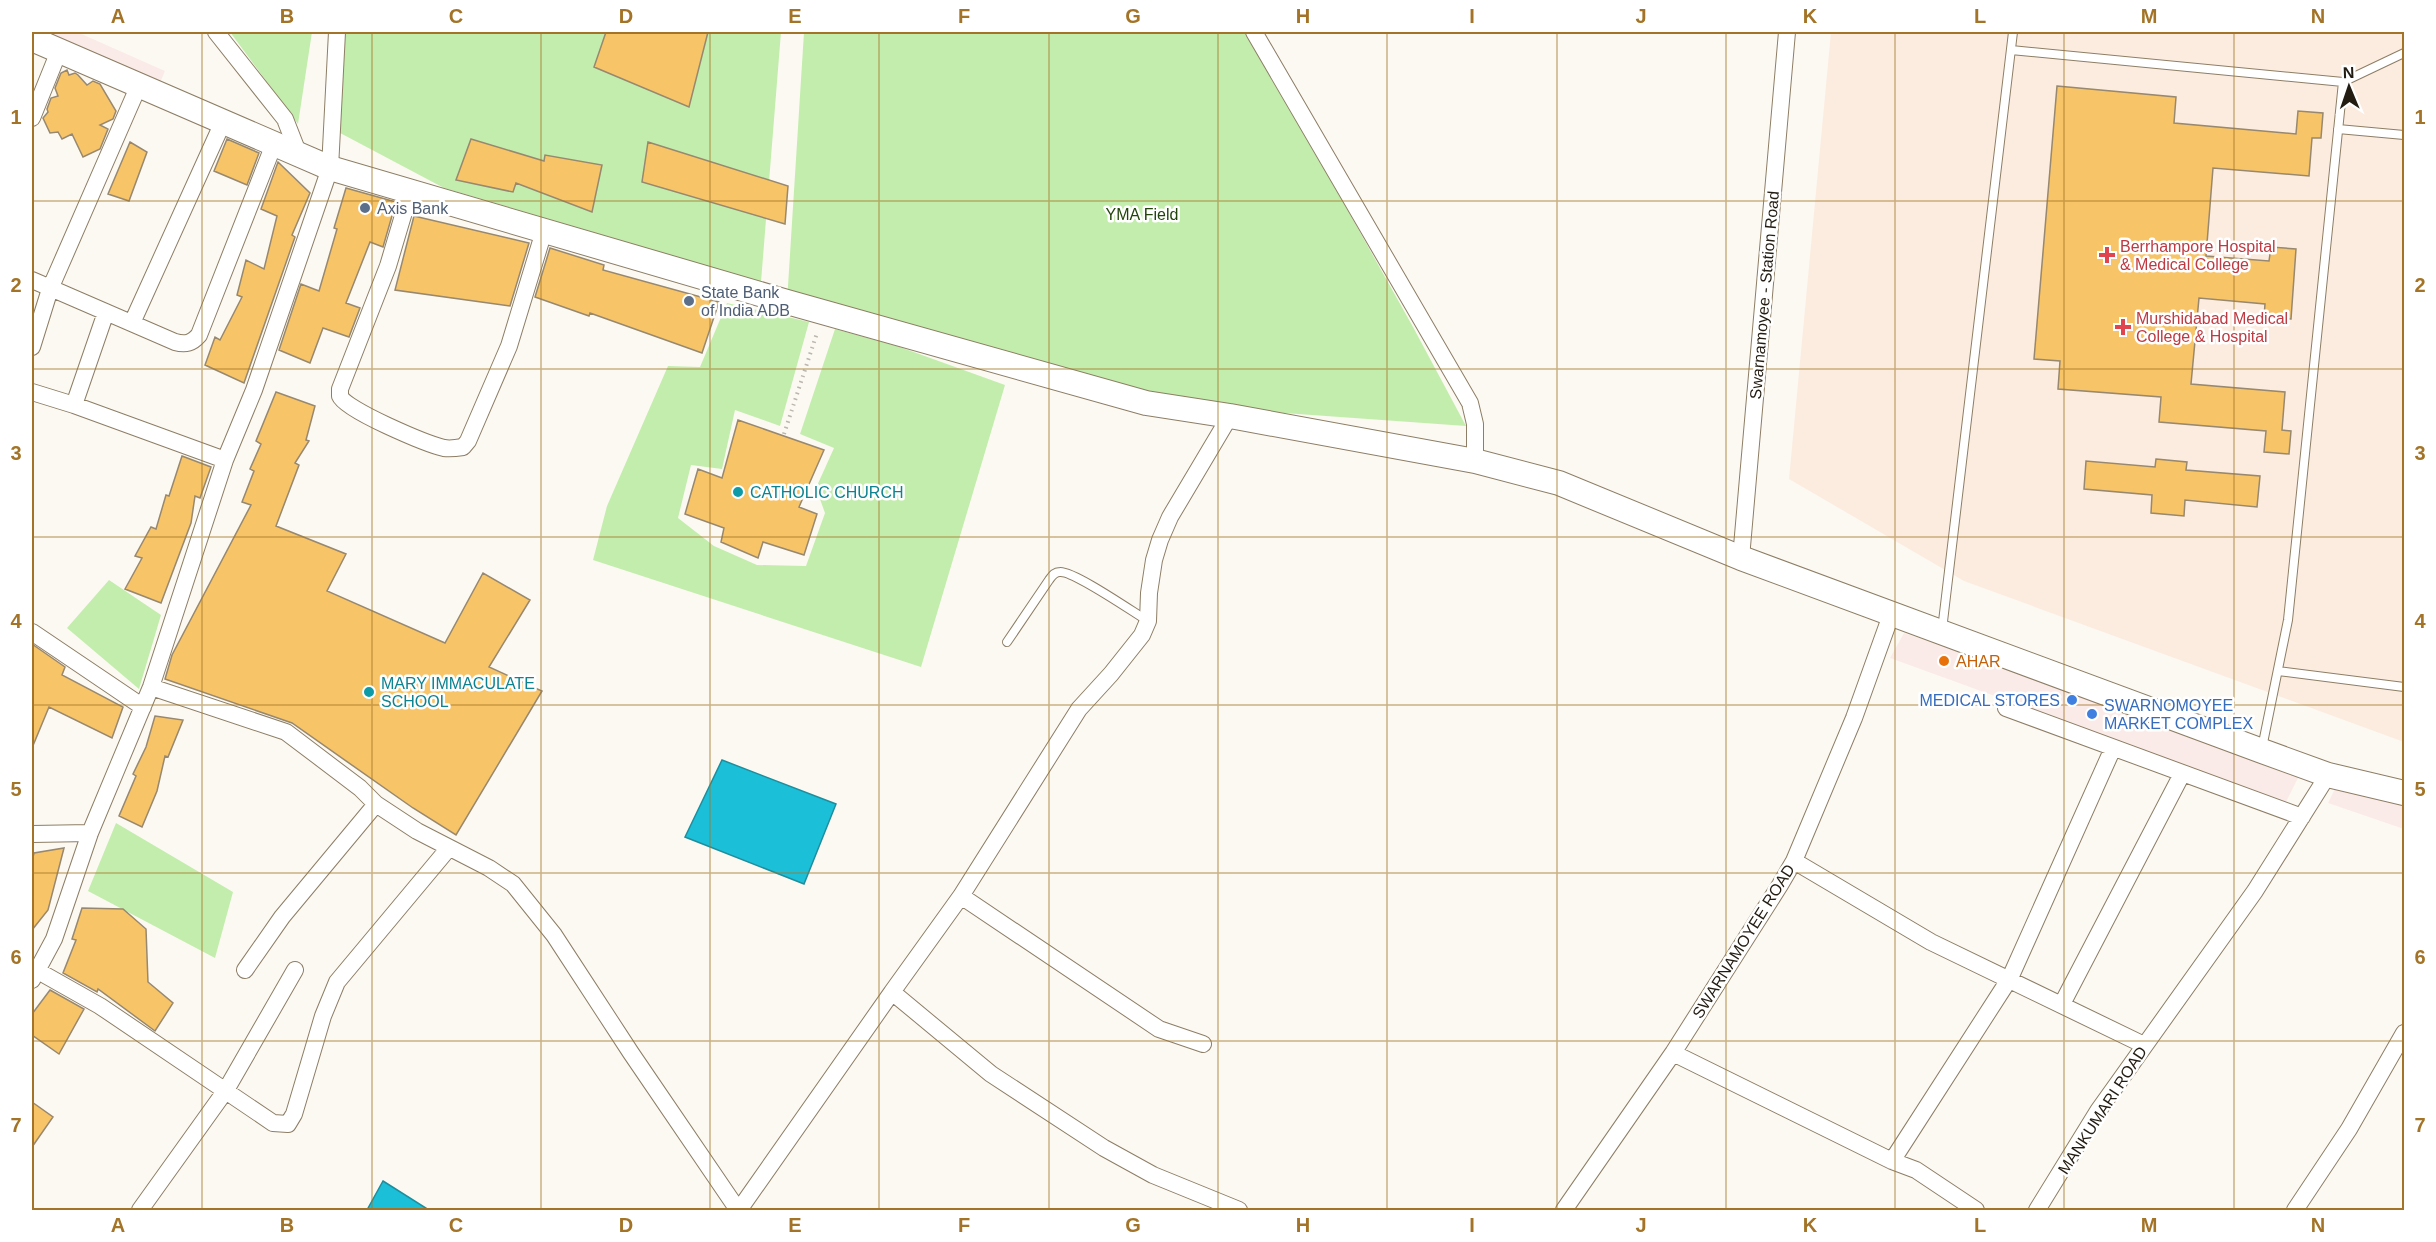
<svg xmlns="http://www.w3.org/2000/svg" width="2436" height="1242" viewBox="0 0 2436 1242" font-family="Helvetica,sans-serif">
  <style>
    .commercial { fill: #fbebe8 }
    .medical { fill: #fcece0 }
    .green { fill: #c3edad }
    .water { fill: #1cbfd8; stroke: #1e8e9d; stroke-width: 1.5 }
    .building { fill: #f8c468; stroke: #97886f; stroke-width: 1.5 }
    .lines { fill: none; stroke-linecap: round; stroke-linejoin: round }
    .lane-casing { stroke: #8d7e65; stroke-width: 10 }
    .street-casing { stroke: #8d7e65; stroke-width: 18 }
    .secondary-casing { stroke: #8d7e65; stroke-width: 26 }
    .path { stroke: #bbb7af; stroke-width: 4; stroke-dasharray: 1.5 4.5; stroke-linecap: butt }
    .lane { stroke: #fff; stroke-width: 8 }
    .street { stroke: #fff; stroke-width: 16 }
    .secondary { stroke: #fff; stroke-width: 24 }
    .grid { fill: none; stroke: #a37427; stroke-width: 1.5; stroke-opacity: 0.55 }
    .service-dot { fill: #5c6f8a; stroke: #fff; stroke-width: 2 }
    .health-dot { fill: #e0444e; stroke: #fff; stroke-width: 2 }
    .culture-dot { fill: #0f9aa8; stroke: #fff; stroke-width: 2 }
    .food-dot { fill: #e8710a; stroke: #fff; stroke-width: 2 }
    .shop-dot { fill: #3f7fe0; stroke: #fff; stroke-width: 2 }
    .labels { text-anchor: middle; stroke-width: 5; stroke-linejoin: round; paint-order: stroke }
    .service-label { font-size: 16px; fill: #4e5e75; stroke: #fff; text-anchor: start }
    .park-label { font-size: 16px; fill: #23450b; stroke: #fff }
    .health-label { font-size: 16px; fill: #be3a42; stroke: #fff; text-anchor: start }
    .street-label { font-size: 16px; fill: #221c12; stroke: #fff }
    .culture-label { font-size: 16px; fill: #0d838f; stroke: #fff; text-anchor: start }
    .food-label { font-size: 16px; fill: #c56008; stroke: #fff; text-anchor: start }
    .shop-label { font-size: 16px; fill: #366cbe; stroke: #fff; text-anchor: end }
    .neatline { fill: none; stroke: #a37427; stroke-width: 2 }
    .grid-label { font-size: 20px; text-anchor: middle; font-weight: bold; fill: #a37427 }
  </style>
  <rect width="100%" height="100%" fill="#fcf9f3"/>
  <path class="commercial" d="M32,32H77L165,71L157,90Z
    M1904,633L2302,770L2286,802L1890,658Z
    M2343,772L2404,788V829L2328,803Z"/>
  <path class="medical" d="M1831,32H2404V742L1964,581L1789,479Z"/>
  <path class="green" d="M230,32H312L298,124Z
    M332,32H781L761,282L444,188L325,125Z
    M804,32H1248L1413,327L1466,426L1146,403L787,302Z
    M727,303L809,322L780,426L735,410L722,469L691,465L678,518L714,546L757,565L806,566L825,513L816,488L834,448L800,434L835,329L897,346L1005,385L921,667L593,560L607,506L668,366L700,367Z
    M109,580L161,615L139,689L67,628Z
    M116,823L233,892L215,958L88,891Z"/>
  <path class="water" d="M722,760L836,804L804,884L685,837Z
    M383,1181L429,1210H367Z"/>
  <path class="building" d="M606,32H708L689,107L594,67Z
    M67,70L69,75L75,73L78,75L87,85L93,81L100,84L116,111L113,119L100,125L108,129L100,149L83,157L72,134L62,139L58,132L50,133L43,118L48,112L47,109L51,98L58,96L55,88L61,73Z
    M2057,86L2176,97L2174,123L2296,134L2298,111L2323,113L2321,138H2312L2309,176L2213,168L2206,256L2269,261L2271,247L2296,249L2291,319L2264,317L2265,304L2199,298L2191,384L2285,392L2282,430L2291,431L2289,454L2264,452L2266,431L2159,422L2161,397L2058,389L2060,361L2034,359Z
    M227,139L259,153L247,185L214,171Z
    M471,139L544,161L545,155L602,165L592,212L516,183L513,192L456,180Z
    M130,142L147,152L129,201L108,194Z
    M648,142L788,186L785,224L642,182Z
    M278,162L310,193L292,235L295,237L244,383L205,365L215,337L220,340L242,297L237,295L246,260L264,269L277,216L261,209Z
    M346,188L396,202L383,247L370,242L346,303L360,308L349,337L323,328L310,363L279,350L301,284L319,291L337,229L334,228Z
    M414,216L529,243L510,306L395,290Z
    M550,248L604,265L603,270L719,302L702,353L590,313L589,316L535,297Z
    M276,392L315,406L306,440L309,441L295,463L299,465L276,526L346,554L327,591L445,643L483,573L530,600L489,667L542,691L456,835L413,808L292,723L165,679L172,655L251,505L242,502L254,471L250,469L261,444L256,441Z
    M738,420L824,450L799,507L817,514L804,555L763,542L758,558L721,542L724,528L685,514L698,469L722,478Z
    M182,456L211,467L200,498L195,496L191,523L161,603L125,589L142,558L135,556L151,527L156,529L166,495L169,496Z
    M2156,459L2187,462L2186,470L2260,476L2257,507L2185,500L2184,516L2151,513L2152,495L2084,489L2086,461L2155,467Z
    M32,644L65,667L62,675L123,707L112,738L49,707L32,748Z
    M155,716L183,720L168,757L165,756L157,791L142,827L119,816L136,776L133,774L146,747Z
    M64,848L48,910L32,930V861L34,853Z
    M82,908L123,909L146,929L148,982L173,1003L155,1031L98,989L97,992L63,973L76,940L72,939Z
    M50,990L84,1009L59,1054L32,1035V1014Z
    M32,1102L53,1117L32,1147Z"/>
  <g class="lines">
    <g class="lane-casing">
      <path id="lane" d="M2011,50L2343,82L2288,620L2262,748
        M2343,82L2404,53
        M2338,129L2404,135
        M1942,630L2013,32
        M1007,642L1049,580C1052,576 1054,572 1060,572C1074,571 1133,612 1148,621
        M2278,671L2404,687"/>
    </g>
    <g class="street-casing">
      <path id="street" d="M216,32L285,119L299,155
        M1254,32L1470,403L1475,424V461
        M32,118L59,51
        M410,192L388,266L340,389V396C345,410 427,444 444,448C450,449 457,448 463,447L468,441L509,346L544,231
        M32,280L175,342C186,345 192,343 199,335L274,144
        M132,323L223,122
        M32,347L50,289L139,85
        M32,392L74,405L225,460
        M74,405L106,312
        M1230,416L1170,517L1160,540L1154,560L1149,593L1148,621L1142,635L1111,674L1079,709L961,896L892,992L991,1074L1104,1148L1153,1175L1239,1210
        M1741,558L1787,32
        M32,632L143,707
        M151,687L286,732L360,788L376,804L417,831L489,868L513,884L554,935L631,1053L738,1210
        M2006,708L2302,817
        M32,834L90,833
        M1794,861L1931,942L2144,1045
        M961,896L1159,1029L1203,1044
        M245,970L282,917L376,804
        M38,971L100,1006L273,1123L288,1124L294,1114L323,1016L337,982L448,849
        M32,980L54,939L90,833L151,687L225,460L254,390L330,168L337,32
        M2062,1004L2182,774
        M1673,1053L1892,1161L1916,1170L1976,1210
        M1892,1161L2010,978L2113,748
        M140,1210L226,1090L295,970
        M739,1210L892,992
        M1564,1210L1673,1053L1780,885L1794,861L1854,718L1891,615
        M2037,1210L2098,1111L2255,891L2328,775
        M2295,1210L2349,1129L2404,1033"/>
    </g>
    <g class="secondary-casing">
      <path id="secondary" d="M32,39L330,168L787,302L1146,403L1230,416L1475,461L1559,483L1741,558L2262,751L2328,775L2404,793"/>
    </g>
    <path class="path" d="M784,434L817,333"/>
    <use href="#lane" class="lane"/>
    <use href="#street" class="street"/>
    <use href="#secondary" class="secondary"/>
  </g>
  <path class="grid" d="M202,32V1210M372,32V1210M541,32V1210M710,32V1210M879,32V1210M1049,32V1210M1218,32V1210M1387,32V1210M1557,32V1210M1726,32V1210M1895,32V1210M2064,32V1210M2234,32V1210M32,201H2404M32,369H2404M32,537H2404M32,705H2404M32,873H2404M32,1041H2404"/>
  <g class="service-dot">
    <circle cx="365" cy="208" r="6"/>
    <circle cx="689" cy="301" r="6"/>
  </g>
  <g class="health-dot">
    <path d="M2104 246h6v6h6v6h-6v6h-6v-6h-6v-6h6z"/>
    <path d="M2120 318h6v6h6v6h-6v6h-6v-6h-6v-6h6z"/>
  </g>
  <g class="culture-dot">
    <circle cx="738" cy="492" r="6"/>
    <circle cx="369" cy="692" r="6"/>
  </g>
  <circle class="food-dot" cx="1944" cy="661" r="6"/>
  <g class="shop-dot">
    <circle cx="2072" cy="700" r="6"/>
    <circle cx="2092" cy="714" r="6"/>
  </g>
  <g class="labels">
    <g class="service-label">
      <text x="377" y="214">Axis Bank</text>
      <text x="701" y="298">State Bank<tspan x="701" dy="18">of India ADB</tspan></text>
    </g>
    <g class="park-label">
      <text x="1142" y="220">YMA Field</text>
    </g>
    <g class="health-label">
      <text x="2120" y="252">Berrhampore Hospital<tspan x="2120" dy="18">&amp; Medical College</tspan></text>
      <text x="2136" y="324">Murshidabad Medical<tspan x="2136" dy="18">College &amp; Hospital</tspan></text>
    </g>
    <g class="street-label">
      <text transform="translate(1764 295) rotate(-85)" y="6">Swarnamoyee - Station Road</text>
      <text transform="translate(1743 941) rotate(-58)" y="6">SWARNAMOYEE ROAD</text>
      <text transform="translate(2102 1110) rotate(-57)" y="6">MANKUMARI ROAD</text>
    </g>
    <g class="culture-label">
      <text x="750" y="498">CATHOLIC CHURCH</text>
      <text x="381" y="689">MARY IMMACULATE<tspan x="381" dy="18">SCHOOL</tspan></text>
    </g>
    <g class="food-label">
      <text x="1956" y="667">AHAR</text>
    </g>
    <g class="shop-label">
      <text x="2060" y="706">MEDICAL STORES</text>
      <text x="2104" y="711" text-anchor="start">SWARNOMOYEE<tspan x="2104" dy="18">MARKET COMPLEX</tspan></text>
    </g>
  </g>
  <rect width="2436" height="1242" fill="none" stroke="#ffffff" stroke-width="66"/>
  <g transform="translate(2349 87) rotate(358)" stroke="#ffffff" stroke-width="4.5" paint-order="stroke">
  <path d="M0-4.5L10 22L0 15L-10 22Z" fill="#221c12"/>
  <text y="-9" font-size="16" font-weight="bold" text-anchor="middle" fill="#221c12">N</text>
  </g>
  <rect x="33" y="33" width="2370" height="1176" class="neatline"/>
  <g class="grid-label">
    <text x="118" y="23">A</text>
    <text x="287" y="23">B</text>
    <text x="456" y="23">C</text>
    <text x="626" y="23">D</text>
    <text x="795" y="23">E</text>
    <text x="964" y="23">F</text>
    <text x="1133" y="23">G</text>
    <text x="1303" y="23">H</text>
    <text x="1472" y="23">I</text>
    <text x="1641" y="23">J</text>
    <text x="1810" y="23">K</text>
    <text x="1980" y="23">L</text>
    <text x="2149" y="23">M</text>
    <text x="2318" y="23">N</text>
    <text x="16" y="124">1</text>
    <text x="2420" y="124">1</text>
    <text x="16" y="292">2</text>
    <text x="2420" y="292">2</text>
    <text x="16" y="460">3</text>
    <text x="2420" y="460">3</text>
    <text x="16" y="628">4</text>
    <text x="2420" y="628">4</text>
    <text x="16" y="796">5</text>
    <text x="2420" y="796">5</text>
    <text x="16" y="964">6</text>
    <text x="2420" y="964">6</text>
    <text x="16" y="1132">7</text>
    <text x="2420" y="1132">7</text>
    <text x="118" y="1232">A</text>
    <text x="287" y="1232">B</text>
    <text x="456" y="1232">C</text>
    <text x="626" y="1232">D</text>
    <text x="795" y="1232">E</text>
    <text x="964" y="1232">F</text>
    <text x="1133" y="1232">G</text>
    <text x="1303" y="1232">H</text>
    <text x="1472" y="1232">I</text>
    <text x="1641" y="1232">J</text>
    <text x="1810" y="1232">K</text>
    <text x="1980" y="1232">L</text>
    <text x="2149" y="1232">M</text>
    <text x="2318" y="1232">N</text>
  </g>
</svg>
